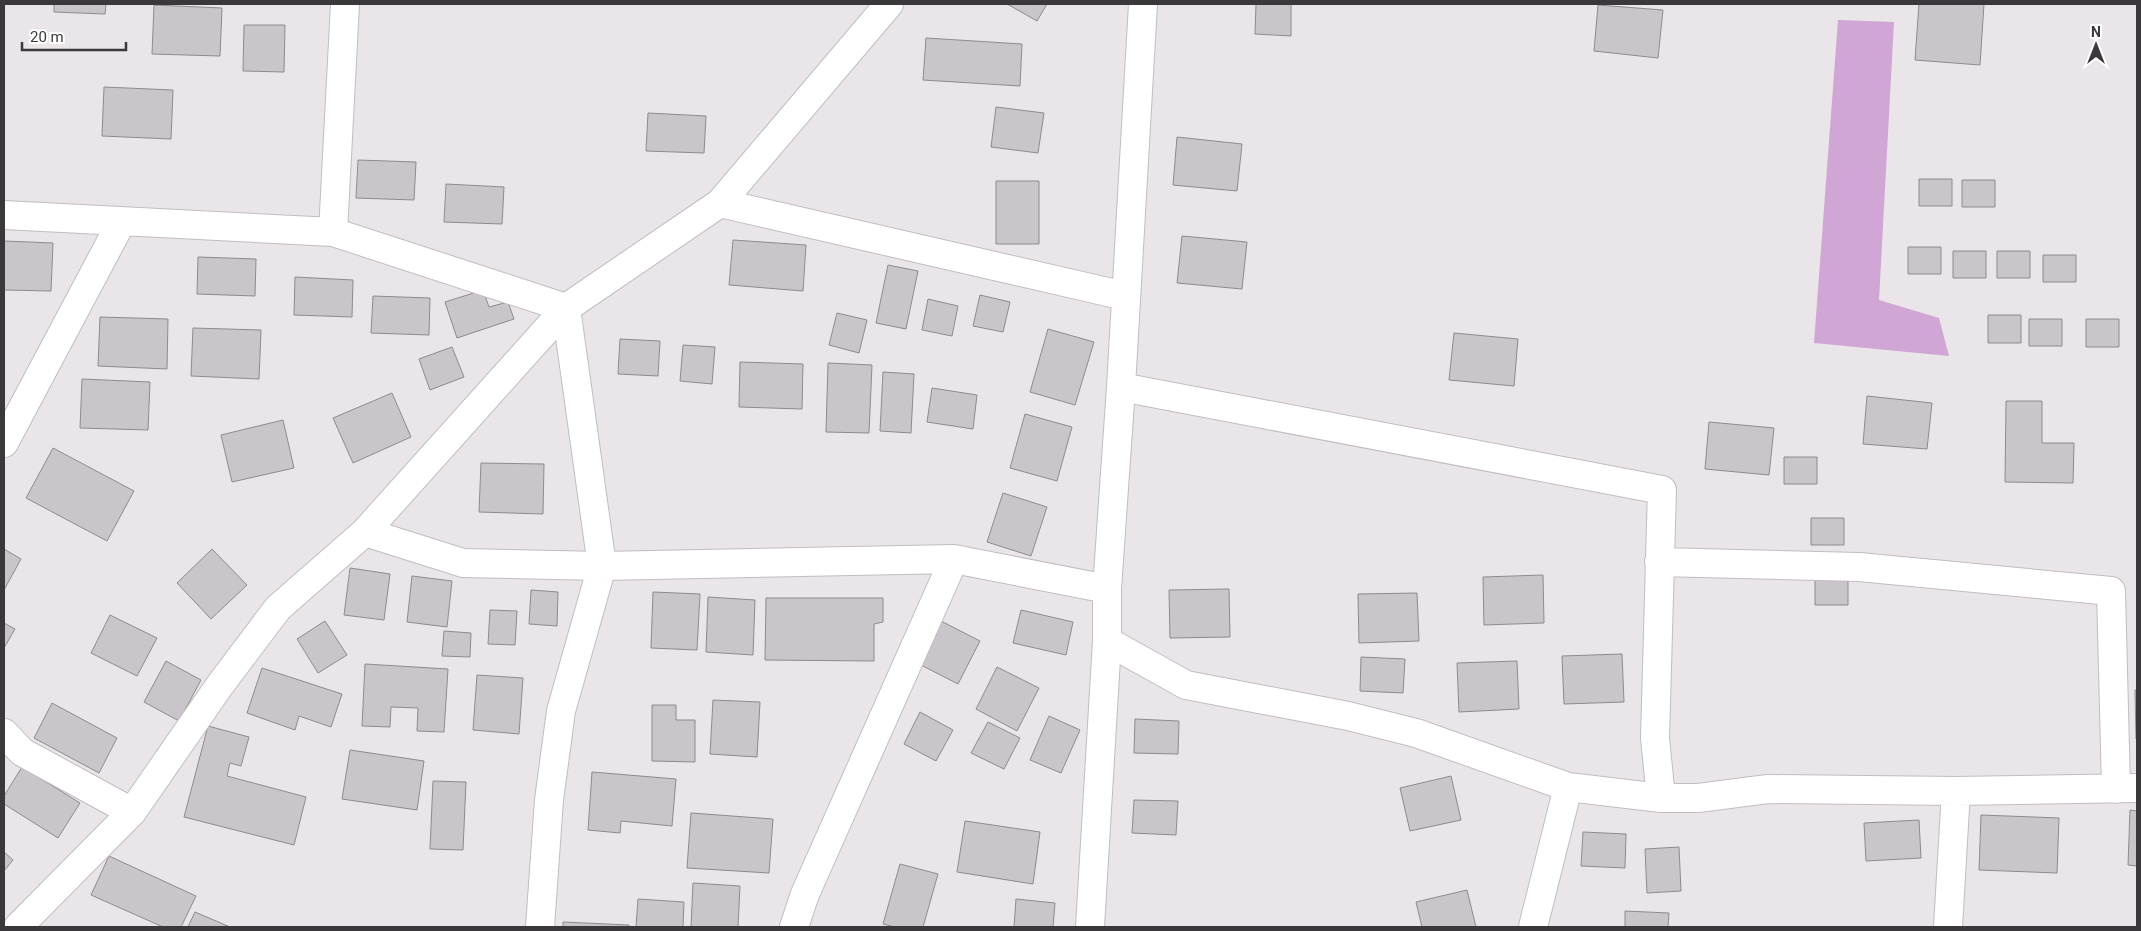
<svg xmlns="http://www.w3.org/2000/svg" width="2141" height="931" viewBox="0 0 2141 931" font-family="Roboto,sans-serif">
  <style>
    .green { fill: #d0a6d4 }
    .building { fill: #c9c5ca; stroke: #8e8b8f }
    .lines { fill: none; stroke-linecap: round; stroke-linejoin: round }
    .minor-casing { stroke: #c1bdc2; stroke-width: 30 }
    .minor { stroke: #fff; stroke-width: 28 }
  </style>
  <rect width="100%" height="100%" fill="#e9e5e9"/>
  <path class="green" d="M1838,20L1894,22L1879,300L1939,318L1949,356L1814,343Z"/>
  <path class="building" d="M54,4H106L105,14L54,12Z
    M1007,4H1047L1037,21Z
    M1256,4H1291V36L1255,34Z
    M1919,4H1984L1980,65L1915,60Z
    M154,5L222,8L220,56L152,54Z
    M1598,5L1663,10L1658,58L1594,51Z
    M244,25H285L284,72L243,71Z
    M926,38L1022,44L1020,86L923,80Z
    M104,87L173,90L171,139L102,136Z
    M996,107L1044,113L1038,153L991,147Z
    M648,113L706,116L704,153L646,151Z
    M1177,137L1242,144L1237,191L1173,185Z
    M358,160L416,162L414,200L356,198Z
    M1919,179H1952V206H1919Z
    M1962,180H1995V207H1962Z
    M996,181H1039V244H996Z
    M446,184L504,187L502,224L444,222Z
    M1182,236L1247,242L1242,289L1177,283Z
    M733,240L806,245L803,291L729,285Z
    M4,241L53,243L51,291L4,290Z
    M1908,247H1941V274H1908Z
    M1953,251H1986V278H1953Z
    M1997,251H2030V278H1997Z
    M2043,255H2076V282H2043Z
    M198,257L256,259L255,296L197,294Z
    M888,265L918,271L906,329L876,323Z
    M295,277L353,280L352,317L294,315Z
    M483,290L489,307L508,302L514,319L457,338L445,302Z
    M980,295L1010,302L1003,332L973,326Z
    M373,296L430,298L429,335L371,333Z
    M928,299L958,306L952,336L922,330Z
    M837,313L867,320L859,353L829,345Z
    M1988,315H2021V343H1988Z
    M100,317L168,319L167,369L98,366Z
    M2029,319H2062V346H2029Z
    M2086,319H2119V347H2086Z
    M193,328L261,330L259,379L191,376Z
    M1048,329L1094,342L1075,405L1030,392Z
    M1454,333L1518,339L1514,386L1449,380Z
    M620,339L660,341L658,376L618,374Z
    M683,345L715,347L712,384L680,381Z
    M452,347L464,377L430,390L419,359Z
    M740,362L803,364L802,409L739,407Z
    M828,363L872,365L869,433L826,432Z
    M883,372L914,374L911,433L880,431Z
    M82,379L150,382L148,430L80,428Z
    M932,388L977,395L973,429L927,422Z
    M392,393L411,437L353,463L333,418Z
    M1867,396L1932,403L1927,449L1863,444Z
    M2006,401H2042V443H2074L2073,483L2005,482Z
    M1025,414L1072,427L1057,481L1010,468Z
    M283,420L294,468L232,482L221,435Z
    M1709,422L1774,428L1769,475L1705,469Z
    M53,448L134,491L107,541L26,498Z
    M1784,457H1817V484H1784Z
    M481,463L544,464L543,514L479,512Z
    M1003,493L1047,507L1031,556L987,542Z
    M1811,518H1844V545H1811Z
    M4,549L21,559L4,590Z
    M212,549L247,585L211,619L177,583Z
    M350,568L390,574L384,620L344,615Z
    M1543,575L1544,623L1484,625L1483,577Z
    M412,576L452,581L447,627L407,622Z
    M1815,578H1848V605H1815Z
    M1229,589L1230,637L1170,638L1169,590Z
    M531,590L558,592L557,626L529,624Z
    M653,592L700,594L697,650L651,648Z
    M1417,593L1419,641L1359,643L1358,594Z
    M708,597L755,600L753,655L706,652Z
    M766,598H883V622L874,624V661L765,660Z
    M490,610L517,611L515,645L488,644Z
    M1021,610L1073,622L1066,655L1013,643Z
    M110,615L157,638L137,676L91,653Z
    M939,620L980,641L958,684L917,663Z
    M325,621L347,655L318,673L297,639Z
    M4,623L15,629L4,648Z
    M444,631L471,633L470,657L442,656Z
    M1622,654L1624,702L1564,704L1562,656Z
    M1361,657L1405,659L1403,693L1360,691Z
    M166,661L201,680L179,721L144,702Z
    M1517,661L1519,709L1459,712L1457,663Z
    M365,664L448,669L444,732L417,731L418,708L391,707L390,727L362,726Z
    M997,667L1039,688L1017,731L976,709Z
    M262,668L342,694L331,727L299,716L295,730L247,713Z
    M477,675L523,678L519,734L473,730Z
    M2135,690H2137V739H2136Z
    M713,700L760,702L757,757L710,754Z
    M52,703L117,738L99,773L34,738Z
    M652,705H676V720H695V762L652,761Z
    M920,712L953,730L936,761L904,744Z
    M1049,716L1080,730L1061,773L1030,760Z
    M1135,719L1179,721L1178,754L1134,753Z
    M988,722L1020,738L1004,769L971,753Z
    M208,726L249,737L241,766L230,763L227,776L306,797L294,845L184,817Z
    M350,750L424,761L417,810L342,799Z
    M22,767L80,803L58,838L4,804V796Z
    M592,772L676,779L672,826L621,821L620,833L588,830Z
    M1451,776L1461,820L1410,831L1400,788Z
    M433,781L466,782L463,850L430,849Z
    M1134,800L1178,801L1176,835L1132,833Z
    M2130,810L2137,811V866L2128,865Z
    M691,813L773,819L769,873L687,868Z
    M1981,815L2059,818L2057,873L1979,870Z
    M1919,820L1921,858L1866,861L1864,823Z
    M965,821L1040,832L1033,884L957,872Z
    M1583,832L1626,834L1625,868L1581,866Z
    M1679,847L1681,891L1647,893L1645,849Z
    M4,852L13,860L4,871Z
    M109,856L196,896L181,927H163L91,895Z
    M900,864L938,874L923,927H895L883,924Z
    M693,883L740,886L738,927H691Z
    M1467,890L1476,927H1422L1416,902Z
    M638,899L684,902L683,927H636Z
    M1016,899L1055,903L1053,927H1014Z
    M1625,911L1669,913L1668,927H1625Z
    M195,912L230,927H188Z
    M563,922L629,925V927H563Z"/>
  <g class="lines">
    <g class="minor-casing">
      <path id="minor" d="M720,203L1125,296
        M4,215L333,232L566,308L602,566L561,711L549,800L540,927
        M333,232L345,4
        M1121,387L1662,490L1655,738L1661,798
        M4,443L122,221
        M365,532L463,563L602,566L954,559L1107,589
        M1659,562L1859,567L2111,591L2116,789
        M1107,641L1186,685L1348,716L1416,733L1568,787L1661,798H1698L1768,789L1956,791L2137,788
        M4,733L22,752L132,812
        M18,927L132,812L220,685L278,608L365,532L566,308L720,203L889,4
        M794,927L805,894L954,559
        M1090,927L1107,641V589L1121,387L1143,4
        M1533,927L1568,787
        M1948,927L1956,791"/>
    </g>
    <use href="#minor" class="minor"/>
  </g>
  <rect width="2141" height="931" fill="none" stroke="#3a383a" stroke-width="10"/>
  <g transform="translate(2096 45)" stroke="#ffffff" stroke-width="4" paint-order="stroke">
  <path d="M0-4L9 19L0 12L-9 19Z" fill="#3a383a"/>
  <text y="-8" font-size="14" font-weight="bold" text-anchor="middle" fill="#3a383a">N</text>
  </g>
  <path d="M22 42v8h104v-8" fill="none" stroke="#3a383a" stroke-width="2.5"/>
  <text x="30" y="42" font-size="15" fill="#3a383a" stroke="#ffffff" stroke-width="4" paint-order="stroke">20 m</text>
</svg>
